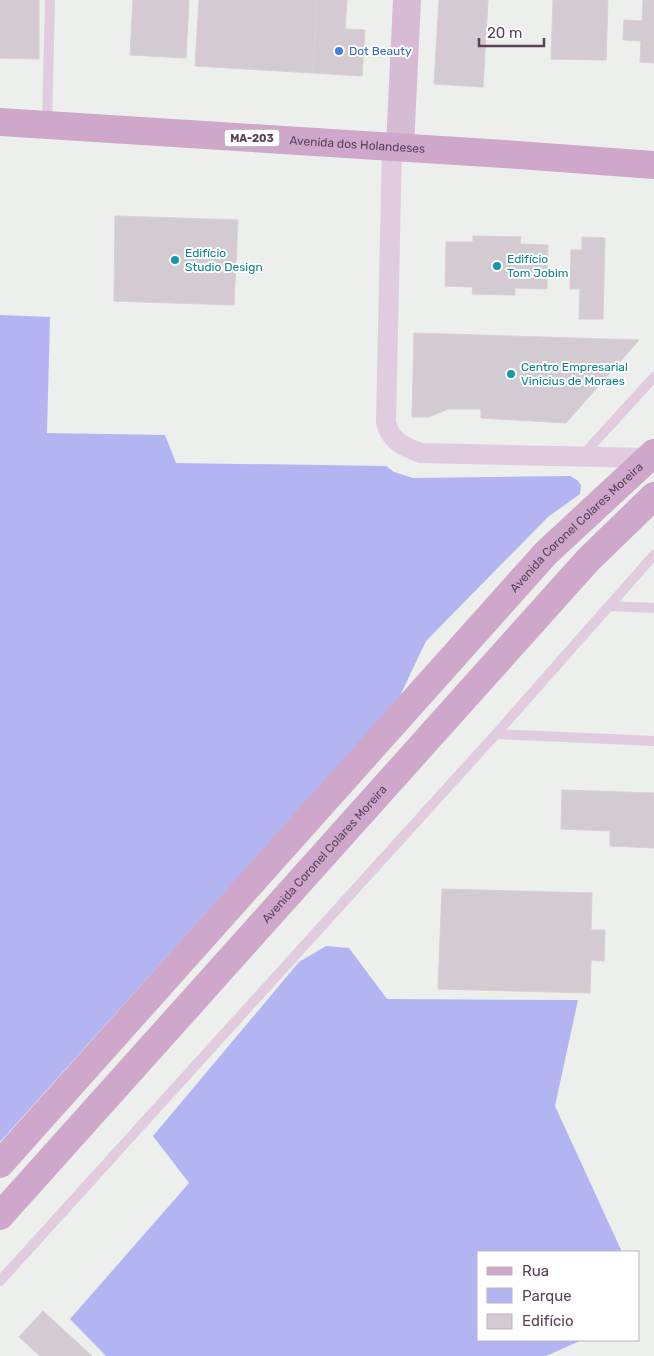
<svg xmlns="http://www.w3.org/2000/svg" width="654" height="1356" viewBox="0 0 654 1356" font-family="Rubik,sans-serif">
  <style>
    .green { fill: #b3b5f3 }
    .building { fill: #d4cad1; stroke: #d8ced5 }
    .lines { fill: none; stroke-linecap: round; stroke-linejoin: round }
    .lane { stroke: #e0cbdf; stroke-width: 10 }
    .street { stroke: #e0cbdf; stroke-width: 20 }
    .secondary { stroke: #d7bbd4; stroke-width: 28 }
    .primary { stroke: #cea7cb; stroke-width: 28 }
    .shop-dot { fill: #3f7fe0; stroke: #fff; stroke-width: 2 }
    .culture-dot { fill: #0f9aa8; stroke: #fff; stroke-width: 2 }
    .labels { text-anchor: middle; stroke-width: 4; stroke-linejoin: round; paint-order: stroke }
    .shield { fill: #fff; stroke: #8c7b8b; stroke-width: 1 }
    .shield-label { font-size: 11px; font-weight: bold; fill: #5a4259 }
    .shop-label { font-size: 12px; fill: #366cbe; stroke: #fff; text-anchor: start }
    .street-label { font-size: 12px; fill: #5a4259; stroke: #fff }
    .culture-label { font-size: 12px; fill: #0d838f; stroke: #fff; text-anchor: start }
  </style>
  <rect width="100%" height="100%" fill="#ecefeb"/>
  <path class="green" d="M0,315L50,317L47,433L165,435L176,463L386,466L394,472L413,478L570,476L577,480L581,485L580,494L548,517L426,641L399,698L0,1142Z
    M326,946L349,948L387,999L578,1000L555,1106L622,1252H478V1340H582L546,1356H106L70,1319L189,1183L153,1136L299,962Z"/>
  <path class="building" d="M0,0H39V59L0,58Z
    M133,0H189L186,58L130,55Z
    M199,0H317L313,73L195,66Z
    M317,0H347L345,29L365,30L362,76L313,73Z
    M439,0H488L483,87L434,84Z
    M553,0H608L606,60L551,59Z
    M643,0H654V63L640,62L641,41L623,40L624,20L642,21Z
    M115,216L238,220L234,305L114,301Z
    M473,236L521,237L520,244L548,245L547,289L515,288V295L472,294L473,287L445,286L446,242H473Z
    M582,237L605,238L603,319H579L580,289H570L571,250H582Z
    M414,333L639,340L566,423L481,418V409H448L429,417H412Z
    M562,790L654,793V848L610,846V831L561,829Z
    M442,889L592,893L591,930H605L604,961L591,960L590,993L438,989Z
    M43,1311L92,1356H40L19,1337Z"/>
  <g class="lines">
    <path class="lane" d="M47,124L50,0
      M582,456L654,377
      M610,606L654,608
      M496,734L654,741
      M0,1281L496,734L654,555"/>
    <path class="street" d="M392,147L386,422C390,441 404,447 421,453L649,458"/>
    <path class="secondary" d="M400,147L407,0"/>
    <g class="primary">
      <path id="s1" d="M0,122L504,154L654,165"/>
      <path id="s2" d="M0,1164L546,553L654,453"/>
      <path id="s3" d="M0,1216L588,560L654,496"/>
    </g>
  </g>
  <circle class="shop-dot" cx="339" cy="51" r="5"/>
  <g class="culture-dot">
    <circle cx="175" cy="260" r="5"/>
    <circle cx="497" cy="266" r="5"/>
    <circle cx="511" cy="374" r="5"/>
  </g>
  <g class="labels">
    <rect class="shield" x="224.5" y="129.5" width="55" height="17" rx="4"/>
    <g class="shield-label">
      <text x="252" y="142">MA-203</text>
    </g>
    <g class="shop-label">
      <text x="349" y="55">Dot Beauty</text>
    </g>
    <g class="street-label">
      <text dy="4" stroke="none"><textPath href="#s1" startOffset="358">Avenida dos Holandeses</textPath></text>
      <text dy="4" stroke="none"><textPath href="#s2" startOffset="859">Avenida Coronel Colares Moreira</textPath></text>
      <text dy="4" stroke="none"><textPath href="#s3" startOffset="486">Avenida Coronel Colares Moreira</textPath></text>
    </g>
    <g class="culture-label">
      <text x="185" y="257">Edifício<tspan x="185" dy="14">Studio Design</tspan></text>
      <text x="507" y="263">Edifício<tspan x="507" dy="14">Tom Jobim</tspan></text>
      <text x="521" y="371">Centro Empresarial<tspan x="521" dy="14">Vinicius de Moraes</tspan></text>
    </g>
  </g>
  <rect x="477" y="1251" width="162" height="90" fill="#ffffff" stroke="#bdb3bd"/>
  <rect x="487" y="1267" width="25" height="8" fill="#cea7cb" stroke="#bdb3bd"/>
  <text x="522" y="1276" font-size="15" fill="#5a4259">Rua</text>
  <rect x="487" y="1288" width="25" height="15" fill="#b3b5f3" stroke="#bdb3bd"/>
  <text x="522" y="1301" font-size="15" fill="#5a4259">Parque</text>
  <rect x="487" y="1314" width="25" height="15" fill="#d4cad1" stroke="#bdb3bd"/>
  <text x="522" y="1326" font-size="15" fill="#5a4259">Edifício</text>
  <path d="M479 38v8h65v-8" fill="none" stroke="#5a4259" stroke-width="2.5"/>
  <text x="487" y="38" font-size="15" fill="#5a4259" stroke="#ffffff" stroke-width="4" paint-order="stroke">20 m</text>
</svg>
